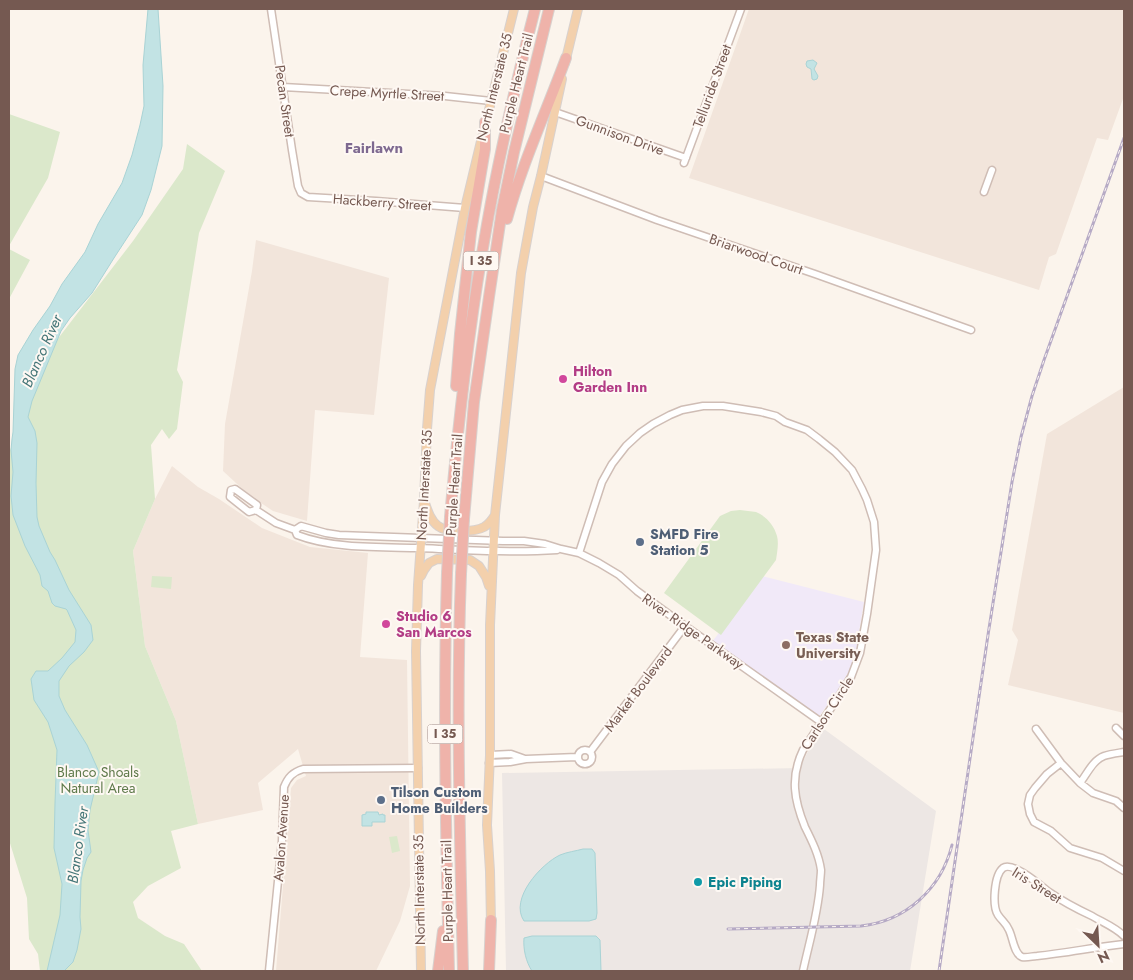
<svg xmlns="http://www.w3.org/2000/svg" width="1133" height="980" viewBox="0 0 1133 980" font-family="Jost,sans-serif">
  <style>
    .residential { fill: #f2e5db }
    .industrial { fill: #ede7e4 }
    .education { fill: #f1e9f8 }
    .green { fill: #dbe8cb }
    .water { fill: #c2e3e4; stroke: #a9d3d5 }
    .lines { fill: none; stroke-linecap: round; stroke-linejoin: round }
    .minor-casing { stroke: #cfbdb5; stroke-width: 9 }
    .major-casing { stroke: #d8d1ce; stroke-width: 10 }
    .highway-casing { stroke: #d8d1ce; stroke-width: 12 }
    .minor { stroke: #fff; stroke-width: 6 }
    .major { stroke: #f3d0ac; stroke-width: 8 }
    .highway { stroke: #efb3aa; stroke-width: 10 }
    .rail-casing { stroke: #b6aac5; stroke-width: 3 }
    .rail { stroke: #fef8f3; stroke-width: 1; stroke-dasharray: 4; stroke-linecap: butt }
    .highway-bridge-casing { stroke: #d8d1ce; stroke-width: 12; stroke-linecap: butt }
    .highway-bridge { stroke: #efb3aa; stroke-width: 10 }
    .hotel-dot { fill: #d1479c; stroke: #fef8f3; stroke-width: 2 }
    .service-dot { fill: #5c6f8a; stroke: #fef8f3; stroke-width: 2 }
    .education-dot { fill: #8d6e63; stroke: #fef8f3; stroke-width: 2 }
    .culture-dot { fill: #0f9aa8; stroke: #fef8f3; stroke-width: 2 }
    .labels { text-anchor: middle; stroke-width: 4; stroke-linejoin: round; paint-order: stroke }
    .shield { fill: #fef8f3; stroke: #9e8982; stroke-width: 1 }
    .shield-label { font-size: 12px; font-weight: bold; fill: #755951 }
    .street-label { font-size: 14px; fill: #755951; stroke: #fef8f3 }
    .hotel-label { font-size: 14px; font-weight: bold; fill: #b23c85; stroke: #fef8f3; text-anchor: start }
    .service-label { font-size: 14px; font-weight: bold; fill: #4e5e75; stroke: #fef8f3; text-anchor: start }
    .education-label { font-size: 14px; font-weight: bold; fill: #785e54; stroke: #fef8f3; text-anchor: start }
    .park-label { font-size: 14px; fill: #5e794a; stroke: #fef8f3 }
    .culture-label { font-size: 14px; font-weight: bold; fill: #0d838f; stroke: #fef8f3; text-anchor: start }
    .neighbourhood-label { font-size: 15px; font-weight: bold; fill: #7e6990; stroke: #fef8f3 }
    .water-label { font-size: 15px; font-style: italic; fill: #457678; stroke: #fef8f3 }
  </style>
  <rect width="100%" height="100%" fill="#fbf4ec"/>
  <path class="residential" d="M749,9H1124V96L1108,140L1097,138L1056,254L1049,257L1039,290L689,178Z
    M256,240L389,278L374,415L315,410L307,521L273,511L249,495L223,471L225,424L252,271Z
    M1124,387V713L1008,685L1018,640L1012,630L1047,434Z
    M172,466L198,487L219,499L262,528L310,547L368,553L360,657L407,660L410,886L400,921L376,971H276L291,788L297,780L306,776L298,749L258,783L263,810L198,824L176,721L145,646L133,551L155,499Z"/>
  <path class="industrial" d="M824,729L936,811L910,971H506L502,773L800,768L812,743Z"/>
  <path class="education" d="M762,576L864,602L855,656L848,673L838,690L820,715H814L712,642Z"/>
  <path class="green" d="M9,114L60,132L48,178L9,246Z
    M187,144L225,171L199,233L177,370L183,382L177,429L169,439L162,429L151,445L155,499L133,551L145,646L176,721L198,824L171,831L181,868L148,886L133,902L138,918L165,936L184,944L202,971H40L38,954L29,939L27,898L9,840V453L25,410L20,388L133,241L183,169Z
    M9,249L30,260L9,299Z
    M740,510C745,511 751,511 756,512C766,516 774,525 777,536C779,543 777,553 776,560L721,635L664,593L720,516L731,511Z
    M152,576L172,577L171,589L151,587Z
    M397,836L400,851L392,853L389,837Z"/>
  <path class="water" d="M148,9H158L163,86L162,146L151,190L142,215L114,258L92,293L70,318L61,331L32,401L28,417L35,431L37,443L36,483L37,517L39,526L50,552L55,560L69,590L91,625L93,640L84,652L69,666L59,681V696L65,710L87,745L99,772L90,810L88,830L91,852L87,858L83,870L81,881L80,917L81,929L77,950L73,962L64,971H47L60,915L62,884L54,848L55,803L57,750L48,722L34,700L31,679L36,671H48L62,658L75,642L76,630L67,610L66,609L55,606L52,603L48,591L42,586L40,575L25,546L13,515L11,496L13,472L11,450L12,439L13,432L15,369L18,355L33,330L50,306L62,284L85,252L98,224L122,183L132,155L140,125L144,106L143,65Z
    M813,60L817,63L814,69L818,76L817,79L814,80L812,79L811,69L807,67L806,64L807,61Z
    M366,812H378L379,815L383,814V815H385V822H372V826H362V815L366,814Z
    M583,849H592L595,853L597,913L596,919L589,921H524C509,899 541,864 560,855C567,852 576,851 583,849Z
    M532,936H596L600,940L601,971H532C526,962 523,949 524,938Z"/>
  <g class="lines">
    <g class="minor-casing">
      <path id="minor" d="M271,9L292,150L298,186L301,193L308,197L376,201L465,208
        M283,87L445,96L491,101
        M555,112L686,158
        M684,163L741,9
        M541,176L657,220L815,274L971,330
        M984,192L992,170
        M256,510L257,505L235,489L231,490L230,497L249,512L256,510L276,523L295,530L297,535C333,549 381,547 419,548C465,550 511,553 557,550
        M295,530L301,526L326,533L339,535L503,541H524L545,544L561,549L579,553L599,563L619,575L637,591L685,626L821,722
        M579,553L602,482L612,464L626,446L640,433L653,424L670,415L682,410L703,406H723L761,412L776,416L785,422L807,430L819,439L835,452L852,470L862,489L867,500L874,522L876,550L867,614L860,653L851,677L841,693L803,750C790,777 794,800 805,827C812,841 819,855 821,870C821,875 820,880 820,885C818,914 809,943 803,971
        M1116,728L1124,736
        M1036,729L1061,763L1080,783L1093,793L1116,801L1124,808
        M578 757a7 7 0 1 1 14 0a7 7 0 1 1-14 0Z
        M590,752L685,626
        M490,755L511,754L525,759
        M489,763L510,762L526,759L577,757
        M1061,763L1047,774L1035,788L1030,795L1028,804L1030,814L1034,822L1051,831L1070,848L1102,858L1124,871
        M1080,783C1087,774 1093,760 1104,756C1110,754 1118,753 1124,752
        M1124,936C1115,927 1102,922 1092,916C1077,909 1062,901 1049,892C1041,886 1013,861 1003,868C994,875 992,906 998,915C1002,921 1006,923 1009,930C1013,938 1014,954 1022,957C1027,958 1033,956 1037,956C1067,953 1095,947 1124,944
        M269,971L282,841L284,787C288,777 293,772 303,769L418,768"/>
    </g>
    <g class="major-casing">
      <path id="major" d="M565,63L578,9
        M485,126L514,9
        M425,503C428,512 431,521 438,526C447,533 475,532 484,527C489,524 492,520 495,515
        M421,576L424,570L429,563L437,559L470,560L479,566L486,577L489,586
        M491,924L490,871L487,825L490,755V625L495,515L521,273L533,207L541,176L562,79
        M421,971L416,651L418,585L424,501L427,429L430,390L465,208L482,137"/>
    </g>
    <g class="highway-casing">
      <path id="highway" d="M507,219C522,164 546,112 566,58
        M456,386L460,334L471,232L485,149V122
        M450,517C458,425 468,334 484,242C497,164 515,86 535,9
        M464,519L474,402L489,297L502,210L514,152L549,9
        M447,573C443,706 446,838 449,971
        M461,574C456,707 460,839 463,971
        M438,971L443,931
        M489,971L491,920"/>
    </g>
    <use href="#minor" class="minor"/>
    <use href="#major" class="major"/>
    <use href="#highway" class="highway"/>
    <g class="rail-casing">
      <path id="rail" d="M728,929L861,926C906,921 941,889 952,845
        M939,971L988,635L1012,482L1021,437L1032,396L1044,360L1124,138"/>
    </g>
    <use href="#rail" class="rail"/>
    <g class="highway-bridge-casing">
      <path id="highway-bridge" d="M447,573L450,517
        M461,574L464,519"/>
    </g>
    <use href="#highway-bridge" class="highway-bridge"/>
  </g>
  <g class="hotel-dot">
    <circle cx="563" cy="379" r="5"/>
    <circle cx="386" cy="624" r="5"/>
  </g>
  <g class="service-dot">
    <circle cx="640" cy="542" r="5"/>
    <circle cx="381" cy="800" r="5"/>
  </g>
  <circle class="education-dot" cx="786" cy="645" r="5"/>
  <circle class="culture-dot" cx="698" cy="882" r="5"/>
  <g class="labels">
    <g class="shield">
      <rect x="463.5" y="251.5" width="35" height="19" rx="4"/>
      <rect x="427.5" y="724.5" width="35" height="19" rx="4"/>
    </g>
    <g class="shield-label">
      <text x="481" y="265">I 35</text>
      <text x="445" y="738">I 35</text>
    </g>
    <g class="street-label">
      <text transform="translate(516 83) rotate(-76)" y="5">Purple Heart Trail</text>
      <text transform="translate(712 86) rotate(-70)" y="5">Telluride Street</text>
      <text transform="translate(494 87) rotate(-76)" y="5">North Interstate 35</text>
      <text transform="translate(387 93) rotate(3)" y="5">Crepe Myrtle Street</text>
      <text transform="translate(285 101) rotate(82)" y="5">Pecan Street</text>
      <text transform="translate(620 135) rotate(20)" y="5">Gunnison Drive</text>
      <text transform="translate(382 202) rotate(4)" y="5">Hackberry Street</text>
      <text transform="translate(756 254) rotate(19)" y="5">Briarwood Court</text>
      <text transform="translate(424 485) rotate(-87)" y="5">North Interstate 35</text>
      <text transform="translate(454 485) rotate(-86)" y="5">Purple Heart Trail</text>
      <text transform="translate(693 631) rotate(35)" y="5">River Ridge Parkway</text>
      <text transform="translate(638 689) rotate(-53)" y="5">Market Boulevard</text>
      <text transform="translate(827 713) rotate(-57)" y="5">Carlson Circle</text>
      <text transform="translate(281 838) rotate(-86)" y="5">Avalon Avenue</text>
      <text transform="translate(1037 885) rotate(32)" y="5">Iris Street</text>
      <text transform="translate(419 890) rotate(-91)" y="5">North Interstate 35</text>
      <text transform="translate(447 891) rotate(-91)" y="5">Purple Heart Trail</text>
    </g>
    <g class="hotel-label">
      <text x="573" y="376">Hilton<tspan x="573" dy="16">Garden Inn</tspan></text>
      <text x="396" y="621">Studio 6<tspan x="396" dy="16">San Marcos</tspan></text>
    </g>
    <g class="service-label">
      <text x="650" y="539">SMFD Fire<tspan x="650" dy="16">Station 5</tspan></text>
      <text x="391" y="797">Tilson Custom<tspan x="391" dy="16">Home Builders</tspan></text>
    </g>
    <g class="education-label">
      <text x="796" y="642">Texas State<tspan x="796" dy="16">University</tspan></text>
    </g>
    <g class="park-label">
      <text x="98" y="777">Blanco Shoals<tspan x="98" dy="16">Natural Area</tspan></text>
    </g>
    <g class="culture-label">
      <text x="708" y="887">Epic Piping</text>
    </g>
    <g class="neighbourhood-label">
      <text x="374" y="153">Fairlawn</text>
    </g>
    <g class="water-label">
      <text transform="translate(42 351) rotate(-66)" y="5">Blanco River</text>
      <text transform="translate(78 845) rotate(-82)" y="5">Blanco River</text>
    </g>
  </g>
  <rect width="1133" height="980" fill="none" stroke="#755951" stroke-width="20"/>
  <g transform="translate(1098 945) rotate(155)" stroke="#fef8f3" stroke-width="4" paint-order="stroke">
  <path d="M0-4L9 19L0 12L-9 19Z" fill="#755951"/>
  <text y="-8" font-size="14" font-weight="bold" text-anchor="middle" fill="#755951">N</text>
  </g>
</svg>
